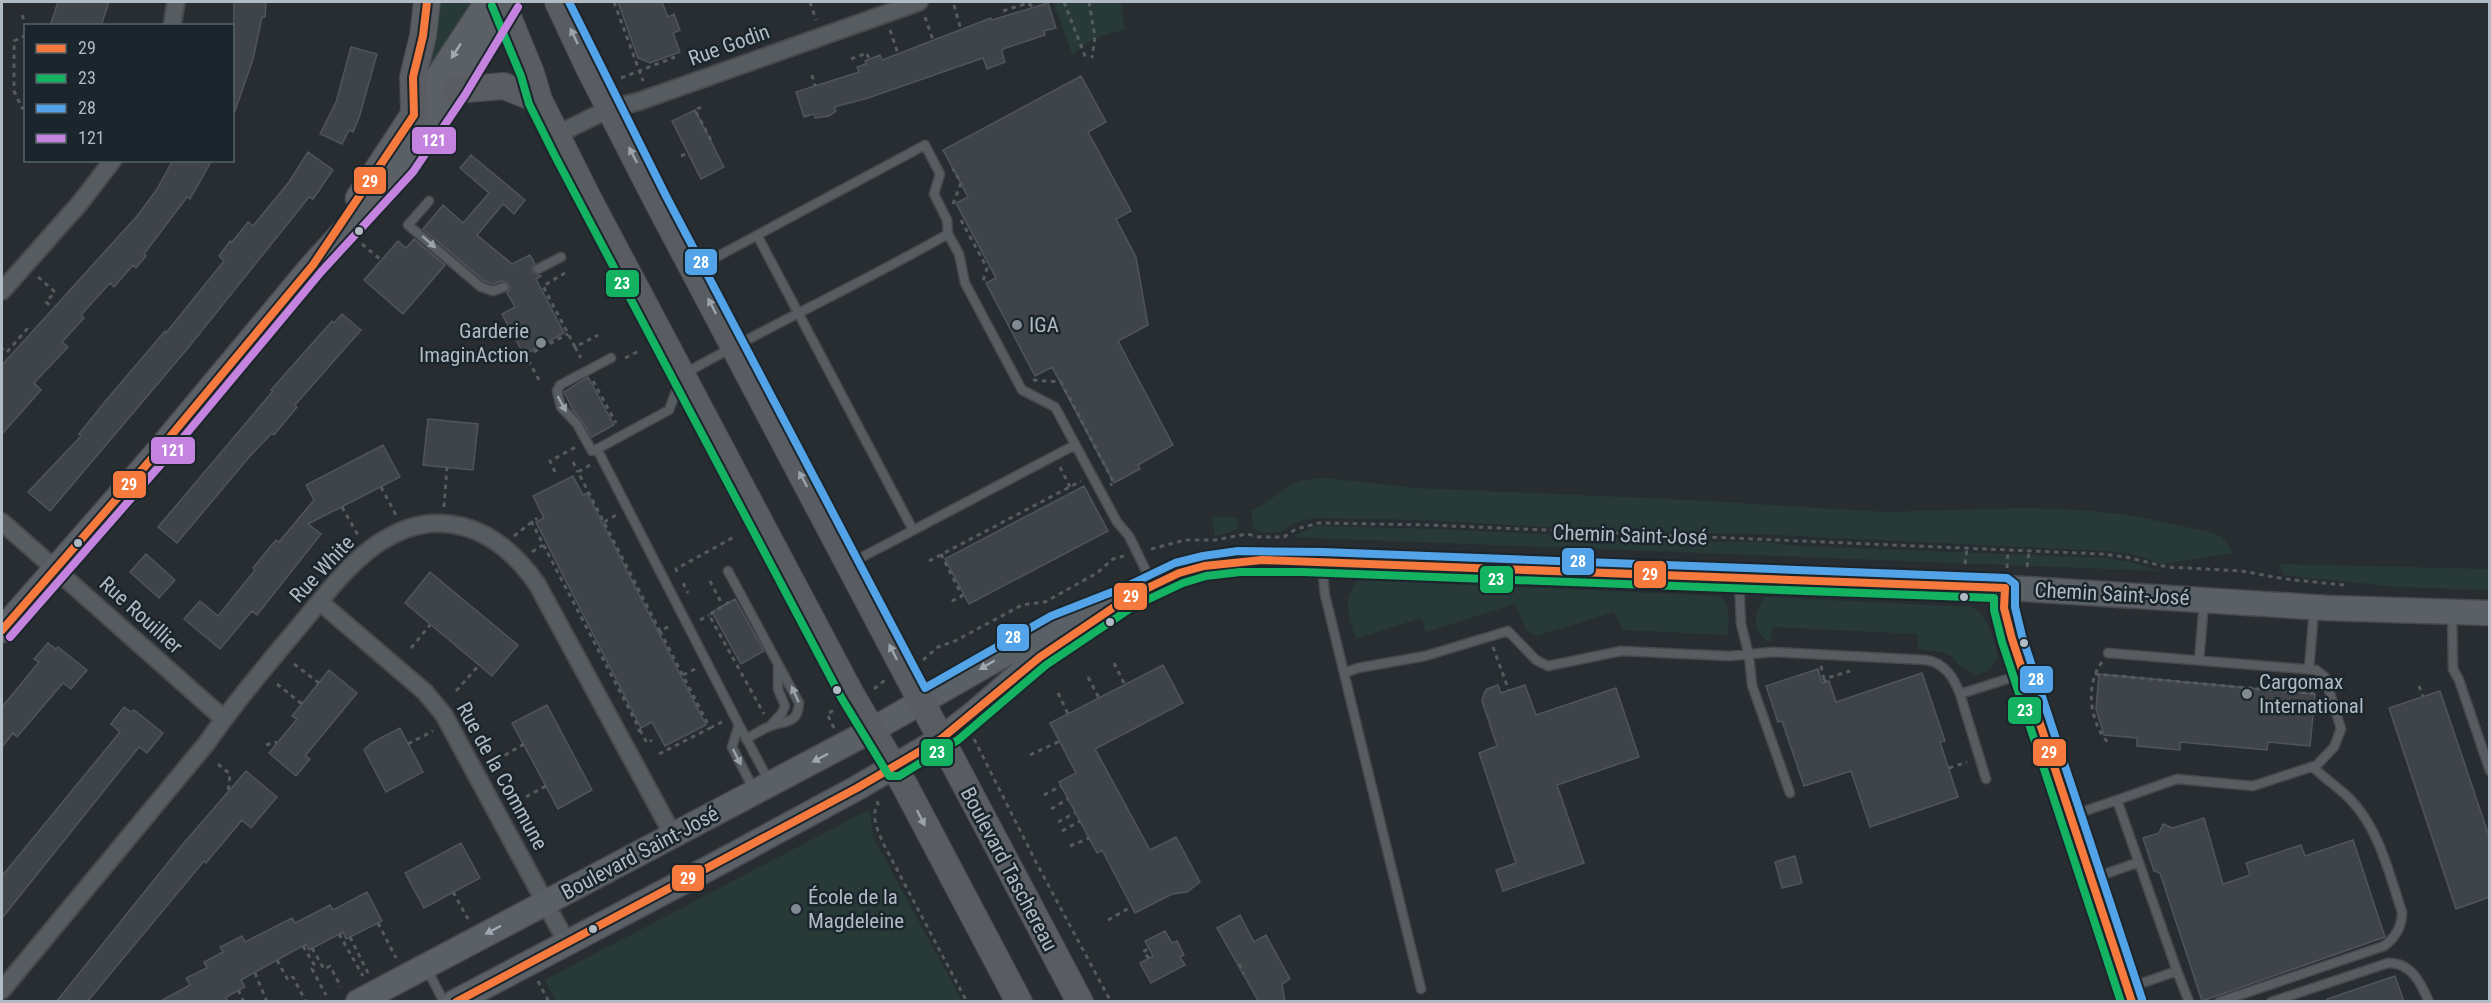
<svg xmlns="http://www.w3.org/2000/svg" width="2491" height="1003" viewBox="0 0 2491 1003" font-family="'Roboto Condensed',sans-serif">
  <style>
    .green { fill: #273a38 }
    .building { fill: #3f4449; stroke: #4f555a; stroke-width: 1.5 }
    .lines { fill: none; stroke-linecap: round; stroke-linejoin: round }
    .lane-casing { stroke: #46494d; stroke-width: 11 }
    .street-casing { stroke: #46494d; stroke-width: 20 }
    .secondary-casing { stroke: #46494d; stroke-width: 27 }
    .primary-casing { stroke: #454a4f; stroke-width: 28 }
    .path { stroke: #555b5e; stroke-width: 3; stroke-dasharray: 4.5 4.5; stroke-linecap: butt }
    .lane { stroke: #575c60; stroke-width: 8 }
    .street { stroke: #575c60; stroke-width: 16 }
    .secondary { stroke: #5b6066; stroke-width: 24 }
    .primary { stroke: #595d62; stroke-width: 26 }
    .bus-1-casing { stroke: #1b252c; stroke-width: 12 }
    .bus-2-casing { stroke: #1b252c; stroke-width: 12 }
    .bus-3-casing { stroke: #1b252c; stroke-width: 12 }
    .bus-4-casing { stroke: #1b252c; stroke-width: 12 }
    .bus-1 { stroke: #f6793e; stroke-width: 8 }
    .bus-2 { stroke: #13b361; stroke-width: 8 }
    .bus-3 { stroke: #53a3e8; stroke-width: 8 }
    .bus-4 { stroke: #c483df; stroke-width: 8 }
    .oneway { fill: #9ba4ac }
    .oneway2 { fill: #a0a9b1 }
    .oneway3 { fill: #9aa3ab }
    .bus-dot { fill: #b1bbc4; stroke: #1b252c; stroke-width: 2 }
    .poi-dot { fill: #818991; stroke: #1b252c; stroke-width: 2 }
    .labels { text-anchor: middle; stroke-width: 5; stroke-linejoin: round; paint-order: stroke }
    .street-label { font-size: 21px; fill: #b1bbc4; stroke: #1b252c }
    .poi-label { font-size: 21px; fill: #b1bbc4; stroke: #1b252c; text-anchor: start }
    .line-badge { stroke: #1b252c; stroke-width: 2 }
    .badge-label { font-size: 16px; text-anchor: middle; font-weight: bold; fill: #fff }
  </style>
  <rect width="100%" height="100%" fill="#282d32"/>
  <path class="green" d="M440,2H470L471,6L426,74L437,29Z
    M1053,2H1121L1125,30C1103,34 1088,38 1073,56Z
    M1325,478L1415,488L1670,499L1886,512L2030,508L2091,511L2129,515L2205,531L2221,536L2233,553L2163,564L2131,554L2108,551L1756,534L1627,532L1427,520L1314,518L1293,524L1281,532L1263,533L1254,529L1251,511C1269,504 1282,487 1301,481C1308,479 1317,479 1325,478Z
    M1212,516L1237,518L1239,528L1228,533L1215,536Z
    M1316,526L1436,529L1707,542H1765L1800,546L2106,558L2131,562L2160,571L1292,537Z
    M2279,564L2489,569V590L2398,587L2284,575Z
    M1358,580L1720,596C1731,607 1729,621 1727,635L1623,630L1614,612L1536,636L1526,630L1515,604L1426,632L1421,618L1356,639C1348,616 1342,600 1358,580Z
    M1764,597L1971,607C1990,616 1992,638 1998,656L1989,670L1977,675L1960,666L1952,657L1944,652L1918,649V634L1772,627L1770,641H1767C1750,628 1755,614 1764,597Z
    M870,809L873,837L962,1001H556L545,980Z"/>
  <path class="building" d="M58,2H109L101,26H50Z
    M234,2H266L265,17H262L253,59L235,111H232Z
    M618,2H662L668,17L674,14L680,30L673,33L680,52L650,63L638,58Z
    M1048,3L1056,28L1044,31L1045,35L1003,49L1002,52L1005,62L987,69L983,58L868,98L834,107L836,111L829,116L815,118L814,114L804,117L796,92L859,72L857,67L866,64L865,61L880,55L882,60L991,18L992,20Z
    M351,47L377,54L359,118L353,132L349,130L342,144L320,134L336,102Z
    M1081,76L1106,122L1088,132L1131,211L1116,219L1136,257L1148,325L1118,341L1173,445L1138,465L1140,469L1114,483L1052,367L1035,376L986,283L996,278L956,203L968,197L943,150Z
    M695,110L724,167L701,179L672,121Z
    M308,152L333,170L313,199L309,197L188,348L50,511L28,492L81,436L79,434L108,398L165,331L166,333L224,261L219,256L230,241L232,242L248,222L253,226L289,182Z
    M471,155L525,200L514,214L503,204L477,235L512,264L530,255L535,264L532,268L533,272L541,276L536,279L564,333L524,355L502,314L515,307L507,293L510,288L508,283L501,281L493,284L484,281L423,229L443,205L463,223L489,193L460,168Z
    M173,160H212L190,199L187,197L144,254L146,256L136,268L133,265L114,287L110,283L81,315L84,318L62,342L68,347L34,383L41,390L2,434V365L138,215L157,189Z
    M414,239L445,265L403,314L364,280L398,241L406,248Z
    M342,314L361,330L295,405L297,407L274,435L272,433L250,456L177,543L158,527L273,391L271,390L332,321L334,323Z
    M588,377L614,425L592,437L582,421L573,410L564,392Z
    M428,419L478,424L473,470L423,465Z
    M383,445L400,477L308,524L321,534L257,615L252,611L220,649L184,619L200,601L218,616L255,570L253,568L271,546L276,540L279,542L314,500L306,485Z
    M573,476L583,495L587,493L706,725L665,746L652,722L641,728L536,522L544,518L533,496Z
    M1084,486L1108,531L969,604L945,559Z
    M146,554L175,580L159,598L130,572Z
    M430,572L518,645L492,676L405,603Z
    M735,599L764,651L741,664L712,612Z
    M48,643L56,649L58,647L87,670L71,689L63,683L17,737L13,733L2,747V707L39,662L34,659Z
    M1163,665L1183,703L1095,749L1150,850L1176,837L1200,882L1187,892L1172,894L1135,913L1102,850L1097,853L1059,782L1076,773L1050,723Z
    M1818,669L1822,683L1829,681L1836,702L1922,673L1945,741L1940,742L1958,797L1870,827L1851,771L1804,786L1782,721L1778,722L1766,686Z
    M329,670L357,693L305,756L310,759L296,776L269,753L297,719L292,716Z
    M2099,674L2315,694L2310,746L2268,742L2267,750L2180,742V750L2137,746V738L2104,735L2096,709Z
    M1498,685L1501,693L1525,685L1536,715L1616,688L1639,757L1557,785L1584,863L1503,891L1496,870L1516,863L1479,753L1497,746L1482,701L1484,693L1487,689Z
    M2440,691L2490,839V897L2456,909L2389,708Z
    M547,705L592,790L558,809L512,723Z
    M124,707L131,712L134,710L163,733L147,753L139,747L2,918V876L120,732L111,724Z
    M400,728L423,772L386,792L364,750L371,743Z
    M246,771L277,797L251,828L242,820L206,863L204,861L87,1002H56L183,844Z
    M2204,818L2223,884L2250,875L2246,863L2301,845L2305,856L2353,840L2385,937L2202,1001L2160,873L2154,871L2143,838L2159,833L2163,824L2173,828Z
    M461,843L480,878L424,908L405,873Z
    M1795,856L1802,883L1782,888L1775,862Z
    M367,892L382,921L346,939L343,932L309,950L306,944L277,960L241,980L245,987L226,997L228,1002H159L190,985L186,978L207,968L204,962L223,952L220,947L242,936L245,942L292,918L295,923L330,905L333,910Z
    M1240,915L1254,942L1266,935L1290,979L1282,984L1285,1002H1259L1217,928Z
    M1165,931L1172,943L1177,941L1184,955L1180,957L1185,965L1151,983L1140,963L1153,956L1145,941Z
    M2395,976L2404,1002H2327V999Z"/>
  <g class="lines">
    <g class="lane-casing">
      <path id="lane" d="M429,201L408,225L481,287L493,291L504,287
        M757,235L913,530
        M696,268L925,145L940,174L934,194L947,220L948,234
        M538,269L561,257
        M592,451L577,424L561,407L557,391L560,385L611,358
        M851,563L1075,445
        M1322,565L1325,595L1421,989
        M728,571L799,703C798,726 783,720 768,727C761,730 753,735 746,739
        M1739,579L1741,624L1749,655L1752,685L1790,793
        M2452,613L2453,669L2459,680L2490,771
        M2108,653L2316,670L2325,677L2341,729L2334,747L2317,765L2253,786L2177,779L2117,800
        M2199,660L2204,603
        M2309,669L2314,610
        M1344,673L1358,668L1425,656L1508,631L1536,660L1548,666L1621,651L1729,656L1773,652L1926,660C1945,663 1954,678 1960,694
        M739,725L597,449L669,410L682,375C769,326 860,284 948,234L959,254L965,283L1022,390L1055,407L1117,522L1129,536L1153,585
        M770,726L782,713L785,706L778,689V664
        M1986,779L1960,694L2023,674
        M754,790L732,747L739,725L769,781
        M2070,816L2117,800L2177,971L2128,988
        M2091,879L2139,862
        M426,967L444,1002
        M2177,971L2189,1002
        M2219,1002L2384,946C2395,938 2402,926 2402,912C2389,873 2379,828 2349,798C2338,787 2324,778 2313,767
        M2271,1002L2388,963C2411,962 2421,983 2429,1002"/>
    </g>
    <g class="street-casing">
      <path id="street" d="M172,26L176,2
        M556,135L609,109L640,101L919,2
        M2,291L80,203L113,160
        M2,522L224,719
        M2005,588L2004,608L2012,639L2132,1002
        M320,602L425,692L444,715L567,943
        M2,990L206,744C234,704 265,667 296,630C320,602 343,569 373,547C435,502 496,525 537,584L673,835"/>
    </g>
    <g class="secondary-casing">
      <path id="secondary" d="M358,198L487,2
        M2,630L154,456L313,265L405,165L456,90L509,2
        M358,1002L872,730L1056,625L1129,597L1179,573L1204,566L1239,561L1323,562L2026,589L2328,608L2490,613
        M455,1002L698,874L857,788L941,739L972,715L1030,665L1095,620"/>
    </g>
    <g class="primary-casing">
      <path id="primary" d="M502,2L531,73L539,100L588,198L851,694L905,786L1019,1002
        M558,2L590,70L657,201L1080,1002
        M456,90L504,86L539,100
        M414,115L413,77L423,36L427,2"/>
    </g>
    <path class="path" d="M614,2L643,81
      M810,2L816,20
      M1064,2L1087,61
      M1089,2L1095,37L1092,58
      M954,5L961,30
      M1003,11L1028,3L1033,7
      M22,15L26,26
      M925,17L933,40
      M890,30L898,54
      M26,35L14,41V91L22,108L26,109
      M851,59L867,53L869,60
      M812,75L815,86
      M621,78L675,57
      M701,107L695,110L713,144
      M681,156L688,153
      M953,204L961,183L953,169
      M961,220L987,268L982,284
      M362,244L381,260
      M565,273L543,286L575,347L598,335
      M38,277L55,292L46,302L53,308
      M575,347L581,358
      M2,350L3,348
      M7,352L27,329L31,333
      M625,358L639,351
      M539,380L526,356L568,334
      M1033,380L1061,382L1114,483L1110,485
      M593,381L616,423
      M573,462L578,472
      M590,465L578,472L660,631
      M1060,467L1070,487
      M555,472L550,461L576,447
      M381,487L397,517
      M342,507L359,537
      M444,507L447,467
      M531,521L640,730L635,732
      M604,522L618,514
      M514,536L537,518
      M1151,549L1185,540H1215L1247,534L1259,537H1284L1296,529L1319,523L1429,525L2102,554L2126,557L2167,567L2242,571L2285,579L2344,585
      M532,552L543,545
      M941,554L962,596L950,602
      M929,561L1081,481
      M1965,564L1967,549
      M2027,567L2029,551
      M2007,568L2008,550
      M677,572L676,569L734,537
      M710,581L723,606
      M683,583L688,593
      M729,602L709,615L764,714
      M700,620L709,615
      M1493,647L1509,691
      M411,648L430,625
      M923,660L938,647L955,641L1022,605L1045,602L1097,573L1113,559L1124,556
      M2102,662C2084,686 2090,724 2110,745
      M1114,663L1125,685
      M294,664L319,683
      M1821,666L1824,679
      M2095,674L2315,694V691
      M683,675L695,669
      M1088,677L1099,698
      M1826,682L1824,679L1850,671
      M277,684L302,704
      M2419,686L2423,696
      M874,689L885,680
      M456,691L479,665
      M1058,693L1068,714
      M710,728L724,721
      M834,728L827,714L836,709
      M640,730L647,743L652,740
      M974,739L1037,864L1111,1002
      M408,744L433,731
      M266,745L277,742
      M659,754L710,728L660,631L672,625
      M1030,755L1060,741
      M497,760L524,744
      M218,764L230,774L228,793
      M1949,768L1967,762
      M1044,795L1061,786
      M518,801L546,786
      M877,801L878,804C870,816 878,830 883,843L967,1002
      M1051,809L1068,799
      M1058,822L1075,813
      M1062,831L1080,821
      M1070,846L1089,838
      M453,892L468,919
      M1108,920L1131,907
      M378,923L396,958
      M339,934L363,976
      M350,937L368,973
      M303,946L315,966L312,969L326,995
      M312,948L324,969L330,966L341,987
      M1149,958L1143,952L1149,948
      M277,960L288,980L293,977L306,1002
      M1239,964L1244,974
      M255,973L267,1002
      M538,981L549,1002
      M238,990L244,1002"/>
    <use href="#lane" class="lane"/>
    <use href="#street" class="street"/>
    <use href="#secondary" class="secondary"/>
    <use href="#primary" class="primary"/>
    <g class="bus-1-casing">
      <path id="bus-1" d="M2,630L154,456L313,265L414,115L413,77L423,36L427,2
        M456,1002L857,788L941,739L1040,657L1129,597L1179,573L1204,566L1262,560L2005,588L2004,608L2012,639L2132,1002"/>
    </g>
    <g class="bus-2-casing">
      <path id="bus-2" d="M492,6L521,76L529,104L555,156L842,699L889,776H899L958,740L1046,665L1134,606L1183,583L1206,576L1240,572H1303L1994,598V610L2002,642L2121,1002"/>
    </g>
    <g class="bus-3-casing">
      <path id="bus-3" d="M569,2L666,196L925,688L1051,616L1125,587L1175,563L1203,556L1238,551L1323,552L2007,578L2015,584V607L2022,636L2142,999"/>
    </g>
    <g class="bus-4-casing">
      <path id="bus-4" d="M10,637L162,463L321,272L413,172L465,95L518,7"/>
    </g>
    <use href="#bus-1" class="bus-1"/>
    <use href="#bus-2" class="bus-2"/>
    <use href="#bus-3" class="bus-3"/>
    <use href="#bus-4" class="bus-4"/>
  </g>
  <defs><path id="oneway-solid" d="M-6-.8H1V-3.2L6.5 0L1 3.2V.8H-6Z" transform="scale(1.5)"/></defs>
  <g class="oneway">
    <use href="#oneway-solid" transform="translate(574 36) rotate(-115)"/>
    <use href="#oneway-solid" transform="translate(633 155) rotate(-117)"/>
    <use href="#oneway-solid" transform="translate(712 306) rotate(-117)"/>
    <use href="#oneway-solid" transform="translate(803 479) rotate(-118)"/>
    <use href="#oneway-solid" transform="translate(893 652) rotate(-117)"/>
    <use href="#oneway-solid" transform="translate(921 818) rotate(63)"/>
  </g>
  <g class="oneway2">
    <use href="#oneway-solid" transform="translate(456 51) rotate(123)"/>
    <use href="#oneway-solid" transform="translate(987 665) rotate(150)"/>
    <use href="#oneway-solid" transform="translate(820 758) rotate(152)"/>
    <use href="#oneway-solid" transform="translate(493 930) rotate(152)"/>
  </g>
  <g class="oneway3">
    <use href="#oneway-solid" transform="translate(429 242) rotate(41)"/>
    <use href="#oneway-solid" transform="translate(562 404) rotate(61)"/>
    <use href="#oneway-solid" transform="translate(795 694) rotate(-114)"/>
    <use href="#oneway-solid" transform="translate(737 757) rotate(63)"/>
  </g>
  <g class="bus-dot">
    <circle cx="359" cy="231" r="5"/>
    <circle cx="78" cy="543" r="5"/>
    <circle cx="1964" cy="597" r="5"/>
    <circle cx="1110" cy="622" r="5"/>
    <circle cx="2024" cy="643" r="5"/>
    <circle cx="837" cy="690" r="5"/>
    <circle cx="593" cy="929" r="5"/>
  </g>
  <g class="poi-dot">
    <circle cx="1017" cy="325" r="6"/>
    <circle cx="541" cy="343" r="6"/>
    <circle cx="2247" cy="694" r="6"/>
    <circle cx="796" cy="909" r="6"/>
  </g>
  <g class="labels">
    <g class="street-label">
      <text transform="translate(729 45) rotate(-20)" y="7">Rue Godin</text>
      <text transform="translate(1630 535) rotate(2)" y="7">Chemin Saint-José</text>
      <text transform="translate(322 569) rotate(-47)" y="7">Rue White</text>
      <text transform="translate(2112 594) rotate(3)" y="7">Chemin Saint-José</text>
      <text transform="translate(141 615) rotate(42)" y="7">Rue Rouillier</text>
      <text transform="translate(502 776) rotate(61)" y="7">Rue de la Commune</text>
      <text transform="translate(640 853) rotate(-28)" y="7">Boulevard Saint-José</text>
      <text transform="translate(1009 869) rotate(62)" y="7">Boulevard Taschereau</text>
    </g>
    <g class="poi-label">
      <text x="1029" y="332">IGA</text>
      <text x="529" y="338" text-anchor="end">Garderie<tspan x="529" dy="24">ImaginAction</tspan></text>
      <text x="2259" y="689">Cargomax<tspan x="2259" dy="24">International</tspan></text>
      <text x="808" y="904">École de la<tspan x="808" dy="24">Magdeleine</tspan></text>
    </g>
  </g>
  <g class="line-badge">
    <rect x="411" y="126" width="46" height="29" rx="6" fill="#c483df"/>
    <rect x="353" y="166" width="34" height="29" rx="6" fill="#f6793e"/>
    <rect x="684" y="248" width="34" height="28" rx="6" fill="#53a3e8"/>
    <rect x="605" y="269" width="35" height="29" rx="6" fill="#13b361"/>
    <rect x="150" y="436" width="46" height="29" rx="6" fill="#c483df"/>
    <rect x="112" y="470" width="35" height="29" rx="6" fill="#f6793e"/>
    <rect x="1561" y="547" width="34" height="29" rx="6" fill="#53a3e8"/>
    <rect x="1633" y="560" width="34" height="29" rx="6" fill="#f6793e"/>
    <rect x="1479" y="565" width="35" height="29" rx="6" fill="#13b361"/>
    <rect x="1113" y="582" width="35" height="29" rx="6" fill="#f6793e"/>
    <rect x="996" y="623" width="34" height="29" rx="6" fill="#53a3e8"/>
    <rect x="2019" y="665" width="35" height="29" rx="6" fill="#53a3e8"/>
    <rect x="2007" y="696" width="35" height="29" rx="6" fill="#13b361"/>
    <rect x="2032" y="738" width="35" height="29" rx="6" fill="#f6793e"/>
    <rect x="920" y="738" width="34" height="29" rx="6" fill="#13b361"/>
    <rect x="671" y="864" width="34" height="28" rx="6" fill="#f6793e"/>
  </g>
  <g class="badge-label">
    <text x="434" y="146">121</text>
    <text x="370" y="187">29</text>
    <text x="701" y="268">28</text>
    <text x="622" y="289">23</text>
    <text x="173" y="456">121</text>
    <text x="129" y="490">29</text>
    <text x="1578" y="567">28</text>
    <text x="1650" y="580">29</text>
    <text x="1496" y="585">23</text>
    <text x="1131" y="602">29</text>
    <text x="1013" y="643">28</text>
    <text x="2036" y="685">28</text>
    <text x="2025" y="716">23</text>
    <text x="2049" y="758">29</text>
    <text x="937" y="758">23</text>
    <text x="688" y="884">29</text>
  </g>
  <rect width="2491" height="1003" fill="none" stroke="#b1bbc4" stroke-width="6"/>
  <rect x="24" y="24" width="210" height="138" fill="#1b252c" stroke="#576169" stroke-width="1.5"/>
  <rect x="36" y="44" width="30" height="9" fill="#f6793e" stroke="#576169" stroke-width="1.5"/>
  <text x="78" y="54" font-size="18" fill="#b1bbc4">29</text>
  <rect x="36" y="74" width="30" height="9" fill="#13b361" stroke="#576169" stroke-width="1.5"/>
  <text x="78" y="84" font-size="18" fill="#b1bbc4">23</text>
  <rect x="36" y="104" width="30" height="9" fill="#53a3e8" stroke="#576169" stroke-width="1.5"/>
  <text x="78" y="114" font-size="18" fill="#b1bbc4">28</text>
  <rect x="36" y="134" width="30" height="9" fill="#c483df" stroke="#576169" stroke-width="1.5"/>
  <text x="78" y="144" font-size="18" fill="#b1bbc4">121</text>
</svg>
